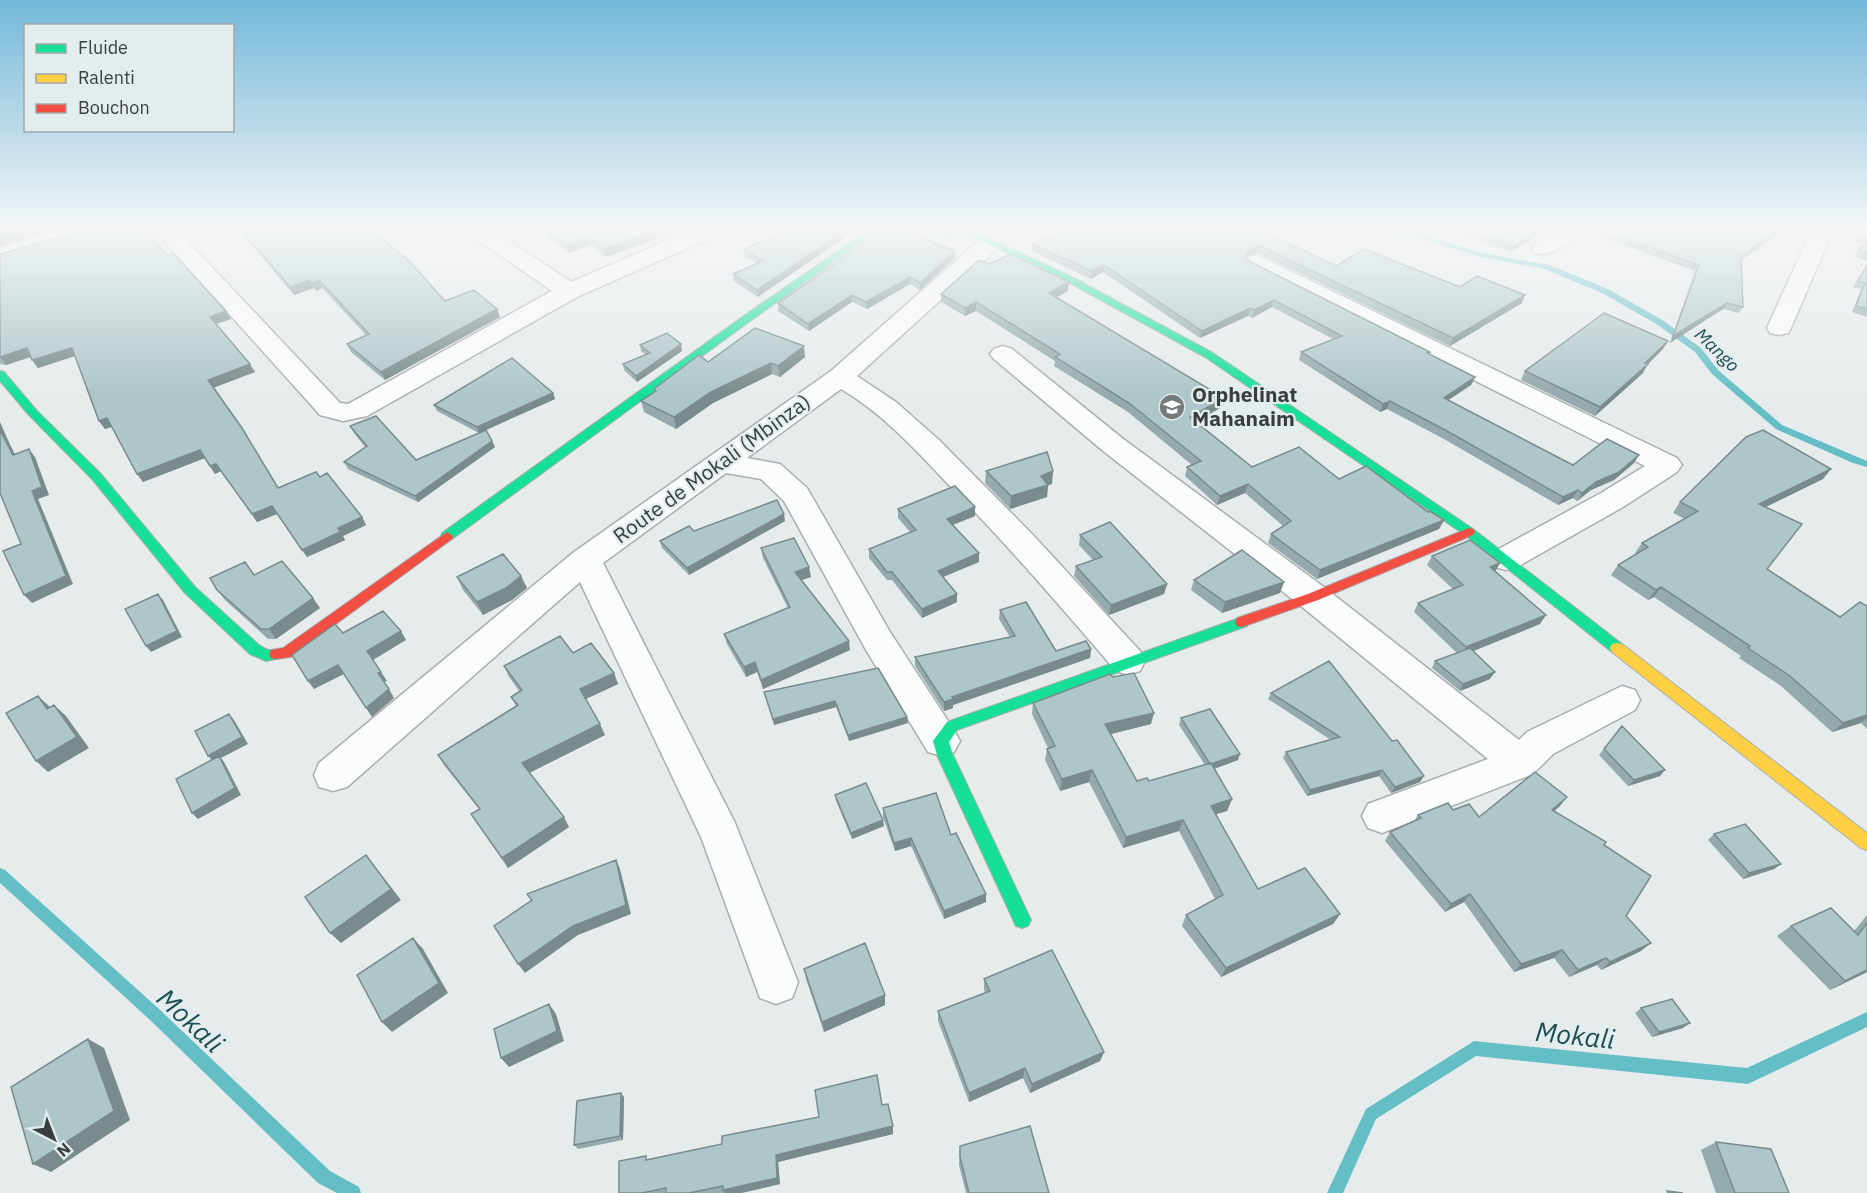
<svg xmlns="http://www.w3.org/2000/svg" width="1867" height="1193" viewBox="0 0 1867 1193" font-family="'IBM Plex Sans',sans-serif">
  <style>
    .lines { fill: none; stroke-linecap: round; stroke-linejoin: round }
    .stream { fill: #64bec6; fill-rule: evenodd }
    .street-casing { stroke: #abaeb0; stroke-width: 3 }
    .fast-casing { stroke: #abaeb0; stroke-width: 2 }
    .slow-casing { stroke: #abaeb0; stroke-width: 2 }
    .jam-casing { stroke: #abaeb0; stroke-width: 2 }
    .street { fill: #fbfcfc; fill-rule: evenodd }
    .fast { fill: #16e098; fill-rule: evenodd }
    .slow { fill: #ffcf43; fill-rule: evenodd }
    .jam { fill: #f24e42; fill-rule: evenodd }
    .wall { fill: #95aaac }
    .shaded-wall { fill: #798b8c }
    .building { fill: #adc6c8; stroke: #798b8c; stroke-width: 1.5 }
    .labels { text-anchor: middle; stroke-width: 4.5; stroke-linejoin: round; paint-order: stroke }
    .far-water-label { font-size: 18px; font-style: italic; fill: #1b4e53; stroke: #e4edee }
    .poi-label { font-size: 21px; font-weight: bold; fill: #393d3d; stroke: #e4edee; text-anchor: start }
    .street-label { font-size: 21px; fill: #393d3d; stroke: #e4edee }
    .near-water-label { font-size: 27px; font-style: italic; fill: #1b4e53; stroke: #e4edee }
  </style>
  <rect width="100%" height="100%" fill="#e6ebec"/>
  <g class="lines">
    <path class="stream" d="M1362,228H1381L1413,232L1482,253L1550,265L1610,290L1664,321L1701,348L1718,370L1782,425L1867,461V467L1853,463L1776,429L1712,374L1695,352L1658,325L1604,294L1545,269L1481,257L1412,236L1365,230Z
      M0,868L5,870L159,1009L330,1171L359,1187L361,1193H337L318,1183L149,1019L0,883Z
      M1867,1012V1027L1748,1084L1476,1056L1376,1119L1343,1193H1327L1366,1109L1474,1041L1747,1068Z"/>
    <g class="street-casing">
      <path id="street" d="M67,228H101L98,233L0,262V248Z
        M152,228H175L340,403L348,404L552,291L468,233L465,228H490L571,282L696,228H725L722,233L577,297L367,416L343,421L320,415Z
        M1558,228H1584C1575,241 1551,257 1535,253L1532,248L1535,243Z
        M1815,228H1837L1827,244L1791,328L1788,333L1779,335L1770,333L1767,328L1805,244Z
        M991,235L999,237L1002,242L999,247L857,376L896,402L939,440L1032,534L1140,651L1145,661L1140,671L1128,675L1116,671C1061,607 1006,543 947,483C915,449 882,413 841,389L747,458L780,464L807,488L890,632L954,730L960,741L954,752L941,756L928,752L866,650L784,501L761,479L726,473L603,563L735,823L798,982L792,998L776,1004L760,998L701,837L580,582L347,787L333,791L319,787L314,775L319,763L574,552L831,371L983,237Z
        M1257,255L1677,458L1682,465L1677,472L1623,507L1517,567L1506,570L1495,567L1490,559L1495,551L1601,493L1645,466L1249,267L1246,262L1249,257Z
        M1003,346L1012,349L1122,438L1325,588L1519,740L1527,732L1622,686L1635,690L1640,700L1635,710L1553,754L1533,774L1382,833L1368,828L1362,816L1368,804L1488,759L1301,606L1102,450L994,359L990,354L994,349Z"/>
    </g>
    <g class="fast-casing">
      <path id="fast" d="M871,228H881L746,324L452,539H442L441,536L442,533L738,320Z
        M914,228H990L976,232L1072,277L1213,353L1473,529L1622,644L1624,648L1622,652H1612L1465,535L1205,357L1066,281L965,233L952,235L918,231Z
        M0,371L4,372L37,411L100,473L195,587L260,646L268,650H281L283,654L281,658L266,661L250,654L185,593L92,479L29,415L0,381Z
        M1242,617L1247,618L1249,622L1247,626L957,730L949,742L953,755L1031,920L1028,926L1022,928L1016,926L937,755L933,741L947,722Z"/>
    </g>
    <g class="slow-casing">
      <path id="slow" d="M1617,643L1622,644L1867,833V850L1861,848L1612,652L1610,648L1612,644Z"/>
    </g>
    <g class="jam-casing">
      <path id="jam" d="M1469,528L1473,529L1475,532L1473,535L1318,600L1242,627L1237,626L1235,622L1237,618L1308,594Z
        M447,532L453,536L452,539L291,657L276,659L271,658L269,654L271,650L283,648Z"/>
    </g>
    <use href="#street" class="street"/>
    <use href="#fast" class="fast"/>
    <use href="#slow" class="slow"/>
    <use href="#jam" class="jam"/>
  </g>
  <path class="wall" d="M237,228H370L445,301L497,309L500,317L385,380L351,352L347,344L366,335L322,288L316,291L314,288L294,295Z
    M535,228H684L606,257L591,245L569,253Z
    M791,228L758,297L734,281L733,274L757,264L745,256L744,249Z
    M1111,228H1261L1259,229L1336,266L1460,287L1525,295L1522,303L1450,346L1258,253L1247,256V257L1249,261L1475,377L1471,385L1448,400L1573,465L1634,463L1614,480L1591,490L1577,501L1573,498L1558,505L1444,439L1387,409L1380,412L1299,360L1301,352L1333,339L1272,307L1252,318L1248,316L1200,338L1103,272L1091,279L1032,251L1033,244L1106,230Z
    M1447,228H1546L1511,252Z
    M1586,228H1781L1777,234L1741,260L1743,307L1739,313L1723,309L1670,343L1695,271L1585,231Z
    M1861,228H1867V261L1854,256L1864,244L1854,241L1863,231L1860,230Z
    M920,230V237L955,251V258L920,290L910,284L867,309L852,302L809,331L778,311V303Z
    M0,254L167,256L231,319L216,324L255,372L214,387L279,488L320,477L362,517L366,525L343,536L345,540L307,557L277,514L257,522L221,471L215,474L205,458L143,482L112,427L105,429L99,421L75,356L38,368L31,357L6,365L0,364Z
    M990,264L1068,291L1056,297L1222,407L1195,422L1252,467L1339,479L1428,512L1444,520L1439,529L1317,579L1268,543L1271,534L1283,526L1245,493L1217,505L1185,476L1187,467L1192,465L1128,412L1054,366L1055,361L976,311L965,316L941,302V294Z
    M1867,264V317L1852,312L1861,289L1853,287Z
    M640,345L682,351L637,382L624,370L623,364L646,355L641,351Z
    M1663,349L1647,365L1643,373L1595,416L1521,380L1525,371Z
    M805,357L780,377L772,374L713,403L676,429L644,412L641,401L654,392V389L708,362Z
    M553,393L555,399L486,430L495,447L418,502L348,469L344,462L365,447L354,433L350,426L416,460L479,433L437,411L434,405Z
    M986,471L1052,484L1048,485L1047,497L1010,509L985,483Z
    M1823,479L1766,507L1767,569L1840,617L1867,606V729L1861,723L1832,732L1781,686L1739,658L1741,656L1654,597L1648,600L1611,575L1618,565L1636,554L1635,553L1642,543L1685,519L1673,513L1680,502Z
    M975,507V516L953,525L979,553V562L943,577L957,602L922,618L892,580H887L869,558V549L910,532L898,518V509Z
    M785,521L689,575L662,548L660,541L694,531Z
    M1080,535L1167,584L1164,594L1109,615L1074,576L1076,566L1093,560L1079,545Z
    M761,548L811,577L801,580L850,650L763,689L757,672L746,677L727,644L724,634L788,608L763,558Z
    M1432,556L1495,571L1540,624L1473,651L1490,679L1460,691L1432,668L1435,661L1457,653L1414,612L1418,603L1453,589L1427,565Z
    M254,574L320,608L276,639H268L225,600L217,590Z
    M521,576L527,588L512,600L483,615L463,590L457,577Z
    M1194,580L1284,582L1280,593L1222,613L1191,590Z
    M1000,610L1056,651L1091,649L1090,658L953,705V708L944,711L915,666V657L1010,637L999,619Z
    M573,653L614,673L618,684L585,699L605,735L529,773L569,827L508,868L471,814L479,809L444,765L438,755L516,706L511,697L520,692L509,677L504,666Z
    M878,668L908,723L849,741L836,707L774,725L764,692Z
    M1271,693L1392,741L1424,776L1420,782L1391,793L1379,776L1307,796L1283,758L1286,752L1331,740L1268,699Z
    M1033,703L1151,724L1111,734L1137,781H1149L1205,765L1179,725L1181,718L1238,760L1214,769L1232,799L1227,811L1216,814L1258,889L1340,914L1333,924L1221,977L1182,926L1186,915L1215,899L1179,831L1123,848L1089,782L1060,791L1045,760L1047,749L1048,748L1032,714Z
    M1622,726L1660,776L1628,786L1599,755Z
    M835,795L884,826L852,839L836,801Z
    M1560,806L1554,811L1604,845L1626,916L1641,951L1601,970L1597,965L1569,977L1554,958L1514,972L1464,902L1445,912L1385,841L1390,832L1414,821L1418,815L1453,810L1479,817Z
    M883,808L986,902L944,919L911,846L895,851L883,817Z
    M1714,834L1781,864L1774,869L1743,879L1708,840Z
    M1867,915V972L1830,990L1777,936L1791,926L1854,931Z
    M804,969L885,995V1005L824,1032L806,979Z
    M984,979L1104,1052L1100,1061L1030,1093L1023,1078L969,1102L938,1021V1011L985,993L984,989Z
    M1641,1008L1683,1028L1652,1037L1635,1013Z
    M624,1097L623,1140L578,1149L574,1145Z
    M882,1105L893,1126V1134L778,1162L780,1184L741,1193H619L722,1144Z
    M1716,1142L1789,1193H1716L1701,1150Z
    M960,1146L1049,1193H966L959,1165Z"/>
  <path class="shaded-wall" d="M30,228H60L0,246V237Z
    M661,228H684L606,257L604,249Z
    M849,228H859L758,297L757,290Z
    M1540,228H1546L1511,252L1514,246Z
    M1781,228L1777,234L1737,263L1741,257Z
    M920,230V237L912,234Z
    M589,237L591,245L569,253L567,246Z
    M1260,246L1258,253L1247,256L1244,263L1249,249Z
    M955,251V258L920,290V283Z
    M1104,265L1103,272L1091,279V271Z
    M910,277V284L867,309L866,302Z
    M310,280L314,288L294,295L290,287Z
    M319,280L322,288L316,291L312,283Z
    M1069,282L1068,291L1048,302L1049,293Z
    M852,295V302L809,331L808,324Z
    M1525,295L1522,303L1450,346L1453,338Z
    M1274,300L1272,307L1252,318L1254,310Z
    M976,302V311L965,316V308Z
    M1727,303L1723,309L1670,343L1673,336Z
    M1250,308L1248,316L1200,338L1202,331Z
    M497,309L500,317L385,380L381,372Z
    M226,311L231,319L215,324L210,317Z
    M1668,341L1663,349L1647,365L1643,373L1595,416L1600,407Z
    M681,344L682,351L637,382L636,376Z
    M804,346L805,357L780,377L778,366Z
    M27,348L33,356L6,365L0,357Z
    M72,348L78,355L38,368L32,360Z
    M771,363L772,374L713,403L676,429L674,417L711,392Z
    M250,364L255,372L213,388L208,380Z
    M1475,377L1471,385L1441,405L1444,398Z
    M553,393L555,399L479,433L477,427Z
    M1224,398L1222,407L1188,426L1190,417Z
    M1390,401L1387,409L1380,412L1383,404Z
    M107,418L113,426L105,429L99,421Z
    M0,422L7,438L19,463L13,455L0,430Z
    M492,441L495,447L418,502L415,496Z
    M29,449L35,457L49,495L38,499L73,584L32,603L24,595L32,491Z
    M200,450L205,458L143,482L137,474Z
    M1639,455L1634,463L1614,480L1591,490L1577,501L1582,493L1596,482Z
    M216,464L221,471L215,474L210,466Z
    M1831,469L1823,479L1751,514L1759,504Z
    M1053,471L1052,484L1048,485L1047,497L1010,509L1011,496L1041,476Z
    M1248,484L1245,493L1217,505L1220,496Z
    M1578,490L1573,498L1558,505L1563,497Z
    M272,506L277,514L257,522L252,514Z
    M975,507V516L947,527V519Z
    M784,514L785,521L689,575L687,568Z
    M362,517L366,525L343,536L345,540L307,557L302,550L338,528Z
    M1444,520L1439,529L1317,579L1320,570Z
    M979,553V562L938,579V571Z
    M1500,563L1495,572L1490,567Z
    M809,567L811,577L796,582L795,572Z
    M521,576L527,588L512,600L483,615L477,602Z
    M1284,582L1280,593L1222,613L1225,602Z
    M1167,584L1164,594L1109,615L1111,605Z
    M1661,587L1654,597L1648,600L1656,590Z
    M158,594L163,600L182,637L151,652L146,646Z
    M957,594V602L922,618V609Z
    M313,598L320,608L276,639L269,629Z
    M1546,615L1540,624L1461,656L1466,647Z
    M401,631L406,640L373,660L367,651Z
    M849,641L850,650L763,689L761,680Z
    M1091,649L1090,658L953,705V708L944,711V702L952,697Z
    M755,662L757,672L746,677L744,667Z
    M338,665L344,674L314,689L308,681Z
    M381,672L387,681L384,682L378,673Z
    M1495,672L1490,679L1460,691L1463,684Z
    M614,673L618,684L584,700L580,689Z
    M389,689L394,698L372,717L366,708Z
    M38,696L50,707L47,709Z
    M835,701L836,707L774,725L773,719Z
    M54,705L66,716L89,748L48,772L36,761Z
    M1154,713L1151,724L1103,736L1105,724Z
    M229,714L234,720L248,744L221,758L224,762L241,795L198,819L192,813L214,762L208,756Z
    M1867,715V718L1861,723L1832,732L1843,723Z
    M907,717L908,723L849,741L848,735Z
    M600,724L605,735L527,774L522,763Z
    M1240,754L1238,760L1208,771L1210,765Z
    M1092,770L1089,782L1060,791L1062,779Z
    M1382,770L1379,776L1307,796L1310,790Z
    M1665,770L1660,776L1628,786L1634,780Z
    M1424,776L1420,782L1391,793L1395,787Z
    M1567,797L1560,806L1545,819L1552,810Z
    M1232,799L1227,811L1207,817L1211,806Z
    M564,817L569,827L508,868L502,858Z
    M883,820L884,826L852,839L851,833Z
    M1183,820L1179,831L1123,848L1126,837Z
    M911,838V846L895,851L894,843Z
    M366,855L401,900L341,943L330,933Z
    M616,860L620,869L631,914L578,935L525,973L518,964Z
    M1781,864L1774,869L1743,879L1749,873Z
    M986,894V902L944,919V911Z
    M1470,894L1464,902L1445,912L1451,904Z
    M1340,914L1333,924L1221,977L1226,968Z
    M413,938L423,949L448,993L392,1032L382,1022Z
    M1651,943L1641,951L1601,970L1610,962Z
    M1562,950L1554,958L1514,972L1521,964Z
    M1606,958L1597,965L1569,977L1578,970Z
    M1867,970V972L1830,990L1845,981Z
    M885,995V1005L824,1032L822,1022Z
    M549,1004L556,1014L564,1041L509,1067L501,1058Z
    M1690,1023L1683,1028L1652,1037L1659,1032Z
    M88,1039L104,1048L130,1120L51,1172L33,1164Z
    M1104,1052L1100,1061L1030,1093L1032,1084Z
    M1025,1068L1023,1078L969,1102V1093Z
    M621,1093L624,1097L623,1140L620,1136Z
    M893,1126V1134L778,1162L780,1184L741,1193H725L723,1190L776,1155Z"/>
  <path class="building" d="M0,228H30L0,237Z
    M94,228H144L167,256L174,254L226,311L210,317L250,364L208,380L242,428L278,488L316,472L320,477L327,473L362,517L338,528L340,532L302,550L272,506L252,514L216,464L210,466L200,450L137,474L107,418L99,421L72,348L32,360L27,348L0,357V254Z
    M239,228H370L411,263L445,301L474,290L497,309L381,372L347,344L369,334L319,280L312,283L310,280L290,287Z
    M543,228H661L604,249L589,237L567,246Z
    M791,228H849L757,290L733,274L763,261L744,249Z
    M886,228H910L920,230L912,234L955,251L920,283L910,277L866,302L852,295L808,324L778,303Z
    M1072,228H1102L1106,230L1111,228H1257L1336,266L1364,249L1460,287L1477,276L1525,295L1453,338L1260,246L1249,249L1246,256L1249,261L1430,352L1427,353L1475,377L1444,398L1573,465L1607,439L1639,455L1619,472L1596,482L1582,493L1578,490L1563,497L1447,431L1390,401L1383,404L1301,352L1342,336L1274,300L1254,310L1250,308L1202,331L1104,265L1091,271L1033,244Z
    M1465,228H1540L1514,246Z
    M1596,228H1781L1741,257L1743,307L1727,303L1673,336L1699,265Z
    M1865,228H1867V238L1858,235Z
    M1867,241V253L1858,250Z
    M1010,254L1069,282L1049,293L1224,398L1190,417L1252,467L1299,447L1339,479L1366,466L1428,512L1430,511L1444,520L1320,570L1271,534L1291,521L1248,484L1220,496L1187,467L1201,461L1129,403L1055,357L1060,354L976,302L965,308L941,294L979,260L990,264Z
    M1867,265V309L1856,306L1865,283L1858,281Z
    M1604,313L1668,341L1645,363L1648,364L1600,407L1525,371Z
    M755,328L804,346L778,366L771,363L711,392L674,417L641,401L656,391L654,389L699,355L708,362Z
    M667,333L681,344L636,376L623,364L650,353L640,345Z
    M512,358L553,393L477,427L434,405Z
    M376,416L416,460L486,430L492,441L415,496L344,462L367,446L350,426Z
    M0,430L13,455L29,449L42,487L32,491L66,576L24,595L3,551L21,544L0,493Z
    M1763,430L1831,469L1759,504L1802,524L1767,569L1840,617L1860,602L1867,606V715L1843,723L1790,676L1748,648L1750,646L1661,587L1656,590L1618,565L1648,547L1642,543L1698,511L1680,502L1746,437Z
    M1047,452L1053,471L1041,476L1048,485L1011,496L986,471Z
    M955,486L975,507L947,519L979,553L938,571L957,594L922,609L892,572H887L869,549L916,530L898,509Z
    M777,500L784,514L687,568L660,541L689,526L694,531Z
    M1110,522L1167,584L1111,605L1076,566L1102,557L1080,535Z
    M794,538L809,567L795,572L849,641L761,680L755,662L744,667L724,634L790,607L761,548Z
    M1470,540L1500,563L1490,567L1546,615L1466,647L1418,603L1463,585L1432,556Z
    M1242,550L1284,582L1225,602L1194,580Z
    M503,554L521,576L506,588L477,602L457,577Z
    M282,561L313,598L269,629H261L217,590L210,578L245,562L254,575Z
    M158,594L177,631L146,646L125,609Z
    M1026,602L1056,651L1086,641L1091,649L952,697L953,699L944,702L915,657L1015,636L1000,610Z
    M383,611L401,631L367,651L381,672L378,673L389,689L366,708L338,665L308,681L292,655L335,624L343,633Z
    M560,636L573,653L591,643L614,673L580,689L600,724L522,763L564,817L502,858L471,814L480,809L438,755L518,705L511,697L522,690L504,666Z
    M1470,648L1495,672L1463,684L1435,661Z
    M1329,661L1392,741L1397,740L1424,776L1395,787L1382,770L1310,790L1286,752L1340,737L1271,693Z
    M878,668L907,717L848,735L835,701L773,719L764,692Z
    M1134,673L1154,713L1105,724L1137,781L1147,778L1149,781L1211,763L1232,799L1211,806L1258,889L1305,868L1340,914L1226,968L1186,915L1223,895L1183,820L1126,837L1092,770L1062,779L1047,749L1055,746L1033,703L1110,674L1113,677Z
    M38,696L47,709L54,705L77,737L36,761L6,713Z
    M1210,709L1240,754L1211,764H1210L1181,718Z
    M229,714L242,737L208,756L195,731Z
    M1622,726L1665,770L1634,780L1604,749Z
    M219,756L235,788L192,813L176,779Z
    M1535,772L1567,797L1552,810L1606,842L1604,845L1651,876L1626,916L1651,943L1610,962L1606,958L1578,970L1562,950L1521,964L1470,894L1451,904L1390,832L1421,818L1418,815L1448,803L1453,810L1469,804L1479,817Z
    M866,783L883,820L851,833L835,795Z
    M936,793L951,835L956,833L986,894L944,911L911,838L894,843L883,808Z
    M1745,824L1781,864L1749,873L1714,834Z
    M366,855L391,889L330,933L305,897Z
    M616,860L626,905L573,926L518,964L494,926L532,900L527,894Z
    M1831,908L1858,935L1867,923V970L1845,981L1791,926Z
    M413,938L439,983L382,1022L357,975Z
    M865,943L885,995L822,1022L804,969Z
    M1052,950L1104,1052L1032,1084L1025,1068L969,1093L938,1011L990,991L984,979Z
    M1672,999L1690,1023L1659,1032L1641,1008Z
    M549,1004L557,1031L501,1058L494,1029Z
    M88,1039L114,1111L33,1164L11,1087Z
    M877,1075L882,1105L888,1104L893,1126L776,1155L777,1178L723,1190V1186L689,1193H666V1188L642,1193H619V1161L646,1156V1160L722,1144V1136L819,1117L815,1090Z
    M621,1093L620,1136L574,1145L577,1101Z
    M1030,1126L1049,1193H969L960,1157V1146Z
    M1716,1142L1771,1149L1789,1193H1735Z
    M1667,1191L1683,1193H1668Z"/>
  <linearGradient id="sky" x2="0" y2="1"><stop stop-color="#73b8da"/><stop offset="0.58" stop-color="#f4f6f6"/><stop offset="1" stop-color="#f4f6f6" stop-opacity="0"/></linearGradient>
  <rect width="1867" height="395" fill="url(#sky)"/>
  <defs>
    <g id="school-disc" transform="scale(1.35)"><circle r="9.5" fill="#767a7a" stroke="#e4edee"/><path d="M0-5L7-2L0 1L-7-2ZM-4 1L0 2.5L4 1V4Q0 6-4 4Z" fill="#fff"/></g>
  </defs>
  <g fill-rule="evenodd">
    <use href="#school-disc" x="1172" y="407"/>
  </g>
  <g class="labels">
    <g class="far-water-label">
      <text transform="translate(1717 350) rotate(44)" y="6">Mango</text>
    </g>
    <g class="poi-label">
      <text x="1192" y="402">Orphelinat<tspan x="1192" dy="24">Mahanaim</tspan></text>
    </g>
    <g class="street-label">
      <text transform="translate(712 469) rotate(-36)" y="7">Route de Mokali (Mbinza)</text>
    </g>
    <g class="near-water-label">
      <text transform="translate(190 1021) rotate(43)" y="9">Mokali</text>
      <text transform="translate(1575 1036) rotate(6)" y="9">Mokali</text>
    </g>
  </g>
  <rect x="24" y="24" width="210" height="108" fill="#e4edee" stroke="#a0a7a7" stroke-width="1.5"/>
  <rect x="36" y="44" width="30" height="9" fill="#16e098" stroke="#a0a7a7" stroke-width="1.5"/>
  <text x="78" y="54" font-size="18" fill="#393d3d">Fluide</text>
  <rect x="36" y="74" width="30" height="9" fill="#ffcf43" stroke="#a0a7a7" stroke-width="1.5"/>
  <text x="78" y="84" font-size="18" fill="#393d3d">Ralenti</text>
  <rect x="36" y="104" width="30" height="9" fill="#f24e42" stroke="#a0a7a7" stroke-width="1.5"/>
  <text x="78" y="114" font-size="18" fill="#393d3d">Bouchon</text>
  <g transform="translate(54 1139) rotate(138)" stroke="#e4edee" stroke-width="4.5" paint-order="stroke">
  <path d="M0-4.5L10 22L0 15L-10 22Z" fill="#393d3d"/>
  <text y="-9" font-size="16" font-weight="bold" text-anchor="middle" fill="#393d3d">N</text>
  </g>
</svg>
